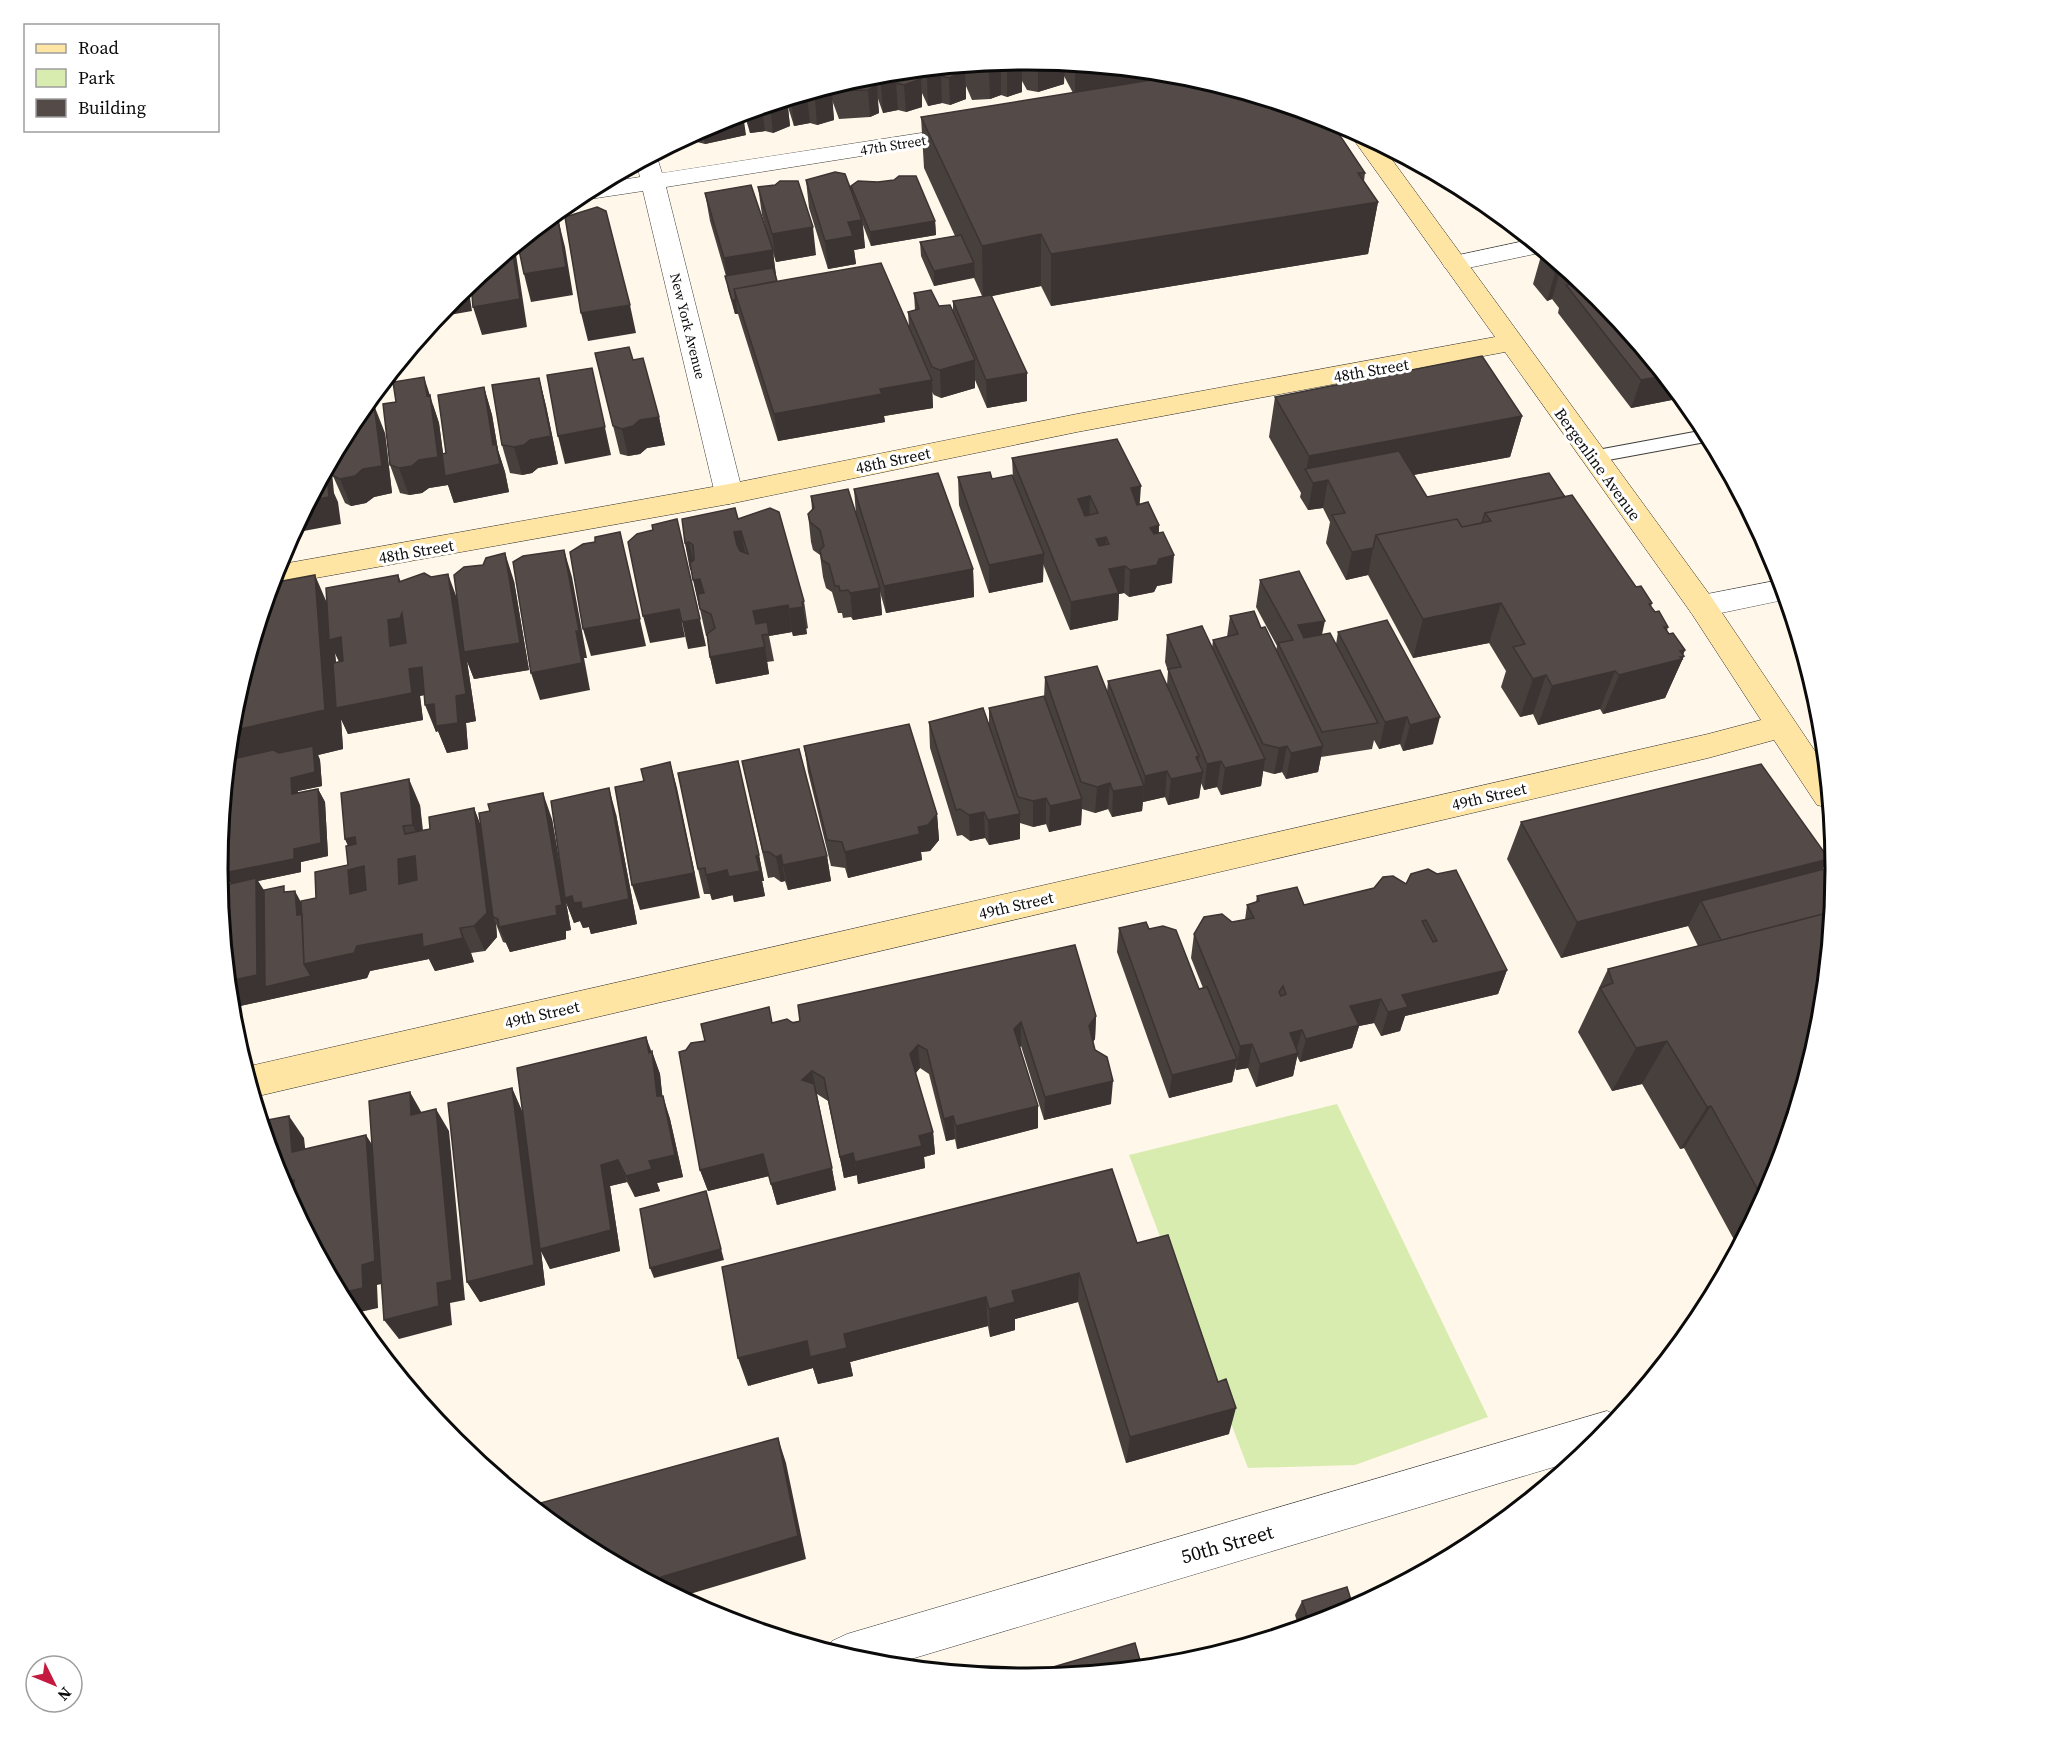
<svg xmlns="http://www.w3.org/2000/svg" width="2053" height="1738" viewBox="0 0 2053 1738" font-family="'Source Serif 4',serif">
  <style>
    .green { fill: #d9ecb0 }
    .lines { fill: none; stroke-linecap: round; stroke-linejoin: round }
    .lane-casing { stroke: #3e3e3e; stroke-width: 2 }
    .street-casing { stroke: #3e3e3e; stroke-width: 1 }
    .secondary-casing { stroke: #2d2d2d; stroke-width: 1 }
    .lane { fill: #fff; fill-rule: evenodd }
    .street { fill: #fff; fill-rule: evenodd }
    .secondary { fill: #ffe5a4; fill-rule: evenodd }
    .wall { fill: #48403d; fill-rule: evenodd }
    .shaded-wall { fill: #3b3432 }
    .building { fill: #544a47; stroke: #3b3432; stroke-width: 1.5; fill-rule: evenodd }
    .labels { text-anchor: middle; stroke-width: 6; stroke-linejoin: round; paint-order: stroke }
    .far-street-label { font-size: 14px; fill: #0b0b0b; stroke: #fff }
    .street-label { font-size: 16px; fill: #0b0b0b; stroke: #fff }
    .near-street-label { font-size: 20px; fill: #0b0b0b; stroke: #fff }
    .rim { fill: none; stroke: #0b0b0b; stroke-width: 3 }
  </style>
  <rect width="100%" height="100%" fill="#fff7e9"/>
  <path class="green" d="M1337,1104L1488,1417L1355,1465L1248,1468L1129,1155Z"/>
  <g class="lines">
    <g class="lane-casing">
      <path id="lane" d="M1705,430L1711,441L1592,463L1585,461L1583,457L1585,453L1592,451Z"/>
    </g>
    <g class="street-casing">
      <path id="street" d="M967,126L975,128L979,133L975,138L666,187L743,494L739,501L729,504L719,501L715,494L643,191L583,200L575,198L602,183L640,177L637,165L656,154L662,173Z
        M1529,240L1544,252L1454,271L1445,268L1442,263L1445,258Z
        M1780,580L1786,600H1783L1702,617L1692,614L1687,606L1692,598L1702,595Z
        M1607,1411L1619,1416L1598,1441L1574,1461L891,1665L868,1662L828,1650L832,1641L847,1634Z"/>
    </g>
    <g class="secondary-casing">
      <path id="secondary" d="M1355,131L1382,146L1712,598L1825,766L1829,808L1817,805L1774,740L1708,758L254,1097L246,1068L250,1066L1708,734L1761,720L1692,614L1505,352L1077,432L729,504L271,586L277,565L729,484L1077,414L1495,337L1351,136Z"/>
    </g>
    <use href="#lane" class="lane"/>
    <use href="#street" class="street"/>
    <use href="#secondary" class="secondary"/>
  </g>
  <path class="wall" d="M1027,60L1185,76L1326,126L1365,173L1364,181L1378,202L1368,254L1051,306L1041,286L991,296L1027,401L987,408L975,380V388L941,398L934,395L932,392L933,408L884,416L885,422L778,441L738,314H735L728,290L726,276L710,221L705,193L768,236L762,215L758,187L816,255L776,262L773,253L777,281L909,328L908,312L915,310L914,293L939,306L953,312V301L982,296L974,278L934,286L921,256L920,242L955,236L924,168L921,117L1073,93L1064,76V84L1038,92L1027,90L1022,81V92L1007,97L1001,95L990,99L972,100L966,86V99L950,105L942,103L928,106L922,93V107L906,112L898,110L883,113L877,96L879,113L870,117L839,119L832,100L834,120L817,125L810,123L794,126L788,107L790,126L773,133L765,131L750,133L744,113L869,75Z
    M717,121L746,135L705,144L697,142L695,134Z
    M806,180L851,190V186L935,221L936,235L871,246L863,225L865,248L854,250L856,264L828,269L809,208Z
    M1482,202L1512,226L1501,227Z
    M1547,254L1682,398L1631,408L1558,313L1559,308L1552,299L1547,301L1533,284L1541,256Z
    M595,353L633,360L659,417L665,445L647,448L640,454L628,456L620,454Z
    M539,378L546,406L558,464L538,468L532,473L522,475L510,473L502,445Z
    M484,387L492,415L498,450L505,472L509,492L454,503L448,485L429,488L422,493L409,495L400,493L390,465L433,405L439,423L443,454L446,453Z
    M1275,397L1522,416L1510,457L1413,475L1427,497H1565L1636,587L1652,603L1651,607L1668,627L1667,631L1685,650L1683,655L1684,656L1665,698L1603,714L1600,709L1538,725L1533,714L1520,717L1501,687L1506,671L1489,643L1413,658L1368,575L1346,580L1326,543L1330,522L1323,508L1308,510L1300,497L1301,493L1269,437Z
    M385,433L392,493L374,497L366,503L351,506L345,503L333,476Z
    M1012,458L1140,504L1159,525V533L1172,583L1157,586L1154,592L1129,597L1124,593L1119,594L1118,620L1070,630L1043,564V582L989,593L959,505L958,477L992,479L1013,478Z
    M854,489L973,569L974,597L886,613L880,592L882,615L853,620L851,617L843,618L842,613H838L832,592L826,588L823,577L820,555L813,550L811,542L808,514L812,510L811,496L856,514Z
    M738,519L804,601L808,628L806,629L807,634L793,636L792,632L769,636L774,661L767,662L769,674L716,684L710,657L707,636H706L685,543Z
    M398,575L401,582L457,600L514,581L529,670L474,679L467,661L476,721L466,723L468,749L447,753L438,731L436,732L424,695L420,696L423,720L348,734L341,719L343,749L318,755L320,760L322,786L298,791V793L318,789L325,802L328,856L301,862V872L258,881L264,890L288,892L301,903L316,898L348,865V846L345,839L420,805L423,830L430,829L474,808L480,824L552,819L560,864L616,814L637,924L591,934L589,927L583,928L580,921L574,923L566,902L571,930L566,931V939L510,952L506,943L503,942L496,924L497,937L485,951L471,953L474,962L435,971L429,959L370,971L367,978L231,1008L222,919H225L231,884L224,873V862H220L218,860L221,836H223L327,603ZM335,653L339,662H336Z
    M1260,580L1322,635L1336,644L1338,632L1433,744L1403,751L1400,744L1379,749L1374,740L1372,749L1321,757L1318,772L1286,779L1282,772L1274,774L1263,771L1261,786L1221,795L1217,787L1204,790L1201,783L1199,798L1168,805L1165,797L1143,802L1142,811L1112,817L1108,809L1095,813L1082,809L1081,825L1049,832L1046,824L1033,827L1020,823V839L989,845L985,838L970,841L962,835L957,836L930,748L929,722L989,727V708L1044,698L1045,677L1107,692L1108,681L1167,685L1168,671L1165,662L1167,635L1212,648L1213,640L1227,637L1230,616L1261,628L1276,650L1277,646L1256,607Z
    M804,746L937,814L939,840L930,851L921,852L922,860L848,878L845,868L831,866L808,772Z
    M742,761L827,856L831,881L788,890L785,881L781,882L774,877L768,878Z
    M1521,822L1822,870L1774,1179L1738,1247L1684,1148L1680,1149L1642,1084L1612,1091L1578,1032L1608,969L1698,946L1688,926L1561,958L1507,859Z
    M759,855L764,881H762L765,896L734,902L733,895L712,900L710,894H704L698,869Z
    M1374,888L1507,970L1498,994L1405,1016L1400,1031L1381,1036L1374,1023L1359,1026L1352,1048L1300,1062L1297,1056L1293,1076L1256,1087L1248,1068L1236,1070L1235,1068L1232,1082L1169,1098L1117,952L1119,928L1149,929L1199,989L1203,988L1191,958L1194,934L1245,920L1247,905L1256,902L1257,896L1304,905Z
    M769,1007L772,1022L1096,1016L1095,1039L1093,1042L1111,1104L1044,1120L1021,1046L1020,1047L1038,1128L957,1149L955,1139L946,1141L929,1074L920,1068L915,1073L933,1132L935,1154L924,1157L925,1168L858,1184L857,1175L844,1178L828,1101L817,1094L836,1190L777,1205L769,1176L708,1191L700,1170L686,1050Z
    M646,1037L660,1074L662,1096L670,1119L683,1177L657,1183L660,1191L635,1197L627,1182L610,1186L620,1251L550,1269L541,1251L545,1285L480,1302L467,1282L512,1088L522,1111Z
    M1137,1243L1229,1434L1126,1463L1078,1302L1015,1319V1330L990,1337L988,1326L850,1362L853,1376L818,1384L813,1368L748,1386Z
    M1351,1600L1336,1617L1220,1652L1222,1646L1297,1622L1295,1615L1302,1601Z"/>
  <path class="shaded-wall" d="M1046,62L1065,64L1064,84L1038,92V64Z
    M1022,64V92L1007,97V69Z
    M1085,66L1185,76L1075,95V68Z
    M1001,68V95L990,99L989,72Z
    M965,71L966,99L950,105L949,78Z
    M941,76L942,103L928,106L927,78Z
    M921,79L922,107L906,112L904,85Z
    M896,83L898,110L883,113L881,85Z
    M877,85L879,113L870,117L868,90Z
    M832,92L834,120L817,125L815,98Z
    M807,95L810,123L794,126L791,99Z
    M787,100L790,126L773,133L770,106Z
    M762,108L765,131L750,133L747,112Z
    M743,114L746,135L705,144L702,129L717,121Z
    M1378,202L1368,254L1051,306V254Z
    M558,219L565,247L573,295L531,302L524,274Z
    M1503,219L1512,226L1501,227Z
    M862,220L865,248L854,250L856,264L828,269L825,241L848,222Z
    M935,221L936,235L871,246L870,232Z
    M813,227L816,255L776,262L772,234Z
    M1041,234V286L983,298L982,246Z
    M515,248L527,327L482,335L473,307L512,249Z
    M773,250L776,278L728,286L724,258Z
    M974,263L975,277L934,286V271Z
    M1560,271L1552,299L1547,301L1555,273Z
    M468,285L472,311L438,317L455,297Z
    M732,300H736L738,314H735Z
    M630,305L636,333L588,341L581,313Z
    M975,360V388L941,398L940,370Z
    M592,368L611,455L565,464L558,436Z
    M1027,373V401L987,408L986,380Z
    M1663,376L1682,398L1631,408L1641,380Z
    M424,377L439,423L446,475L493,445L484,387L492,415L498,450L505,472L509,492L454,503L448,485L429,488L422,493L409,495L399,468L427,396Z
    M539,378L546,406L558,464L538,468L532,473L522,475L514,447Z
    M932,380L933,408L884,416L885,422L778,441L774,414L880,389Z
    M374,405L385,433L392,493L374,497L366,503L351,506L340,479Z
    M1522,416L1510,457L1333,490L1328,480L1323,508L1308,510L1313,483L1306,472L1309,456Z
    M659,417L665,445L647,448L640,454L628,456L622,429L640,420Z
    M331,462L334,493L338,502L341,524L293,533Z
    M1141,486L1139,514L1131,488Z
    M1090,496L1089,524L1078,499Z
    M1159,525L1157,553L1150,528Z
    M741,531L746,558L738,560L734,532Z
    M620,532L646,646L591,656L583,629Z
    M1106,537L1105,565L1096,539Z
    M689,542L695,569L690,570L685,543Z
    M1373,548L1368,575L1346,580L1352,552Z
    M564,550L572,577L587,658H584L590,690L540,700L531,673L576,631Z
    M505,553L514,581L529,670L474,679L467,661L476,721L466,723L468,749L447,753L438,731L436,732L425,705L456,696L448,574L458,601Z
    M1044,554L1043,582L989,593V565Z
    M1174,555L1172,583L1157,586L1154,592L1129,597L1130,570L1159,559Z
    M1125,566L1124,593L1119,594L1118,620L1070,630L1071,602L1109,569Z
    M973,569L974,597L886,613L884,586Z
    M315,575L353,664L342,667L335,653L340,707L409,669L422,667L433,693L420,696L423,720L348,734L341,719L343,749L318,755L320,760L322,786L298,791L299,807L292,794L291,778L227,775L231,731Z
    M700,579L706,606L699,607L693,580Z
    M880,588L882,615L853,620L850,593Z
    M1501,603L1489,643L1413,658L1423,619Z
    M788,605L792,632L769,636V634L762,635L758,639L753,611Z
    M803,607L807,634L793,636L789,609Z
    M679,609L685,637L650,643L643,616Z
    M402,613L413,640L401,672L390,646L388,620Z
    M700,619L706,646L688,649L682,622Z
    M1325,621L1319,648L1293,652L1298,625Z
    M765,647L769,674L716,684L710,657Z
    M1685,650L1682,657L1684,656L1665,698L1603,714L1619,675Z
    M1615,671L1600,709L1538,725L1552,686Z
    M1546,675L1533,714L1520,717L1533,679Z
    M1407,717L1400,744L1379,749L1385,722Z
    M1440,717L1433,744L1403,751L1410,725Z
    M1287,746L1282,772L1274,774L1279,748Z
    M1323,746L1318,772L1286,779L1291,753Z
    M1199,756L1197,774L1203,772L1199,798L1168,805L1171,779L1196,757Z
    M1265,759L1261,786L1221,795L1225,768Z
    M1221,761L1217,787L1204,790L1207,764Z
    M670,762L677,788L700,898L640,910L632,885Z
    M1167,771L1165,797L1143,802L1145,776Z
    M409,779L420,805L424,851L413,825Z
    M1110,783L1108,809L1095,813L1097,787Z
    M1144,786L1142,811L1112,817L1113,791Z
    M609,788L616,814L637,924L591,934L589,927L583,928L580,921L574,923L566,902L571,930L566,931V939L510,952L499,927L543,793L552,819L565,898Z
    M318,789L325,802L328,856L301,862V872L258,881L271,903L304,964L357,946L422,934L460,928L471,953L474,962L435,971L429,959L370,971L367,978L231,1008L228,981L232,886L224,873Z
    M1046,798V824L1033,827V801Z
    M1082,799L1081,825L1049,832L1050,806Z
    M474,808L484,834L493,917L496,924L497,937L485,951L474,926Z
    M984,812L985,838L970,841L969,815Z
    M937,814L939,840L930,851L921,852L922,860L848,878L845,852L918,827Z
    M1020,814V839L989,845L988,820Z
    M355,837L368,862L358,865L345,839Z
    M759,855L764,881H762L765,896L734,902L729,877L756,856Z
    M781,855L785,881L781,882L776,857Z
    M415,856L427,881L399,884L398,859Z
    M827,856L831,881L788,890L783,865Z
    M1829,859L1806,896L1701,901L1688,926L1561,958L1577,922Z
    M364,866L376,891L350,894L348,870Z
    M727,870L733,895L712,900L706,875Z
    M295,891L302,904L304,928L297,915Z
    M1507,970L1498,994L1405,1016L1400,1031L1381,1036L1388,1012L1402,995Z
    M1381,999L1374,1023L1359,1026L1352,1048L1300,1062L1306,1039L1350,1006Z
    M1096,1016L1095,1039L1087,1049L1089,1026Z
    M1021,1022V1046L1015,1053L1014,1029Z
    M1302,1030L1296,1053H1298L1293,1076L1256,1087L1260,1064L1290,1033Z
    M646,1037L653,1058L652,1051L660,1074L665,1119L657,1096Z
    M1667,1041L1642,1084L1612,1091L1636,1048Z
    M1252,1044L1248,1068L1236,1070L1240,1046Z
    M918,1045L920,1068L912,1078L910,1054Z
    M1237,1059L1232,1082L1169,1098L1172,1075Z
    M812,1071L817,1094L802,1080Z
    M1113,1081L1111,1104L1044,1120L1045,1097Z
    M512,1088L522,1111L601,1165L618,1160L627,1182L610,1186L620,1251L550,1269L541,1251L545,1285L480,1302L467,1282Z
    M410,1092L423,1115H411Z
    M663,1096L670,1119L683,1177L657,1183L660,1191L635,1197L626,1176L649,1161Z
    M1038,1106V1128L957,1149L956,1126Z
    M1711,1106L1684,1148L1680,1149L1707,1107Z
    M436,1109L449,1131L465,1300L450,1303L452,1325L399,1339L384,1320L437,1283Z
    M289,1116L304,1138L308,1174L292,1152Z
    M953,1116L955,1139L946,1141L944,1119Z
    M933,1132L935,1154L924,1157L925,1168L858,1184L855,1162L919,1136Z
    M366,1135L380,1157L390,1282L377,1285L378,1308L351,1314L330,1274L362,1265Z
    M853,1153L857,1175L844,1178L840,1157Z
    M763,1154L769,1176L708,1191L700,1170Z
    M832,1168L836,1190L777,1205L771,1184Z
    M294,1180L297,1212L282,1183Z
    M706,1191L724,1260L654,1278L650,1268Z
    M1079,1273L1078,1302L1015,1319V1330L990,1337L989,1309L1012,1291Z
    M986,1297L988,1326L850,1362L853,1376L818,1384L813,1368L748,1386L738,1358L807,1341L844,1334Z
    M1236,1408L1229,1434L1126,1463L1130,1437Z
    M778,1438L786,1463L806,1559L680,1597L663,1588L661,1577Z"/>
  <path class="building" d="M1026,60H1027L1046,62L1038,64L1027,62Z
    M1020,61L1022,64L1007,69L1001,68L989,72H972L969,66Z
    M1074,65L1085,66L1075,68Z
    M963,66L965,71L949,78L941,76L927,78L923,70Z
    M917,71L921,79L904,85L896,83L881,85L878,75Z
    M869,75H873L877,85L868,90L837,91L835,86Z
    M1182,75L1319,117L1326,126L1333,125L1365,173H1358L1378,202L1051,254L1041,234L982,246L921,117Z
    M830,87L832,92L815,98L807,95L799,97Z
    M835,172L845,174L862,220L848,222L853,236L825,241L806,180Z
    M899,176H916L935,221L870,232L851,186L858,181L878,182L894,180Z
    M780,181H798L813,227L772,234L758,187L775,185Z
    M751,185L773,250L724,258L705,193Z
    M597,207L606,211L630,305L581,313L565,217Z
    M552,217L558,219L566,267L524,274L518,245Z
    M961,235L974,263L934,271L920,242Z
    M512,249L520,299L473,307L471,283Z
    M1547,254L1599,297L1663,376L1641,380L1566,285L1571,284L1560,271L1555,273L1541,256Z
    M881,263L932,380L880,389L882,394L774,414L734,289Z
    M773,268L777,281L734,289L736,300H732L725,276Z
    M931,290L939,306L950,305L975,360L940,370L932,367L908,312L919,309L914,293Z
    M991,295L1027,373L986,380L953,301Z
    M629,347L633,360L643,358L659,417L640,420L633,426L622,429L613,426L595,353Z
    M1482,356L1522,416L1309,456L1275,397Z
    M592,368L605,427L558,436L547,375Z
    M424,377L427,396L430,395L438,457L419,460L412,466L399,468L390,465L383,404L396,402L393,382Z
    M539,378L551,436L530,440L524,445L514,447L502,445L492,385Z
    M484,387L493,445L496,444L500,464L445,476L442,454L446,453L438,395Z
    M374,405L382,466L363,469L355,476L340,479L333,476L332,460L354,419L364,407Z
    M1117,439L1141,486L1131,488L1137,505L1148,502L1159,525L1150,528L1154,534L1163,532L1174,555L1159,559L1157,565L1130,570L1125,566L1109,569L1119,593L1071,602L1012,458ZM1090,496L1098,513L1085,516L1078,499ZM1106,537L1109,544L1099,546L1096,539Z
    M1399,451L1427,497L1549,473L1565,497L1485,513L1482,523L1462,527L1457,519L1376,535L1373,548L1352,552L1332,515L1345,513L1328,480L1313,483L1305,469Z
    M990,472L992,479L1012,475L1044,554L989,565L958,477Z
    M938,473L973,569L884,586L854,489Z
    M324,475H327L329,497L311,500Z
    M848,489L880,588L850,593L848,590L840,591L839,586H835L829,564L822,560L820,550L824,546L820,530L810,522L808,514L814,508L811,496Z
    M1572,495L1636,587L1641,586L1652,603L1649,604L1655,612L1659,611L1668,627H1664L1669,634L1673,633L1685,650L1680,651L1684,656L1680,657L1682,659L1619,675L1615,671L1552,686L1546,675L1533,679L1513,647L1525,644L1501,603L1423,619L1376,535L1457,519L1462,527L1491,521L1485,513Z
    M735,508L738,519L770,508L779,512L804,601L802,602L803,607L789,609L788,605L753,611L756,624L767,622L769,634L762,635L765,647L710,657L707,634L715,628L711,614L700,609L698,594L704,593L700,579L693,580L690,563L694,560L693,545L689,542L685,543L682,519ZM741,531L748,554L740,551L737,545L734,532Z
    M677,519L700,619L682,622L679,609L643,616L628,542L637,534L653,530L652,525Z
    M620,532L640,619L583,629L570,552L583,544L595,542V537Z
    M564,550L579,631H576L582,663L531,673L513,562L523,556Z
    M505,553L520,643L464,652L454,575L464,567L483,565L486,558Z
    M1299,571L1325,621L1298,625L1304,638L1330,633L1378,723L1322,732L1278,643L1293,640L1260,580Z
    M424,573L431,577L448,574L466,694L456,696L458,723L436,726L434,704L425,705L422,667L409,669L412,693L336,708L333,663L343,661L341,637L329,640L326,588L398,575L399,582ZM402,613L406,643L390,646L388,620L400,618Z
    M315,575L325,710L231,731L233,711L272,583Z
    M1254,611L1261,628L1265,627L1323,746L1291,753L1287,746L1279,748L1263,744L1213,640L1238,634L1230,616Z
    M1387,620L1440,717L1410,725L1407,717L1385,722L1338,632Z
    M1202,626L1265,759L1225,768L1221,761L1207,764L1168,669L1181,667L1167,635Z
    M1097,666L1144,786L1113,791L1110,783L1097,787L1081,782L1045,677Z
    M1160,670L1199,756L1196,757L1203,772L1171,779L1167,771L1145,776L1108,681Z
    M1044,696L1082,799L1050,806L1046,798L1033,801L1018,797L989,708Z
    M983,708L1020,814L988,820L984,812L969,815L960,809L956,810L929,722Z
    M909,724L937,814L928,825L918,827L920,834L845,852L842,842L827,840L804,746Z
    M313,746L315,772L291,778L292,794L318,789L321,843L294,849V859L224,873V848L219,849L221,836H223L222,819L228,760L273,750L279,753Z
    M799,749L827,856L783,865L781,855L776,857L769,852H763L742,761Z
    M738,761L759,855L756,856L760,871L729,877L727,870L706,875L705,868L698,869L678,773Z
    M670,762L694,873L632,885L615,787L644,781L641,769Z
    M1761,764L1829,859L1577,922L1521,822Z
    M409,779L413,825L403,826L405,834L430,829L429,817L474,808L487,913L474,926L460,928L463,938L423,947L422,934L357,946L354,953L304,964L301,901L316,898L315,872L348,865L346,846L356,844L355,837L345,839L341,793ZM415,856L417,880L399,884L398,859ZM364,866L366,890L350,894L348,870Z
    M609,788L629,899L582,909L581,902L574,903L572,896L565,898L551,801Z
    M543,793L562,905L556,906L557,915L499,927L498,919L493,917L479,813L490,811L488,804Z
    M1428,869L1437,874L1456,870L1507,970L1402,995L1408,1007L1388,1012L1381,999L1350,1006L1359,1025L1306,1039L1302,1030L1290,1033L1298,1053L1260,1064L1252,1044L1240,1046L1194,934L1204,917L1222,914L1232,922L1254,918L1247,905L1259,901L1257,896L1297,887L1304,905L1374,888L1383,877L1393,876L1406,884L1411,874ZM1426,920L1437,941L1433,942L1422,921ZM1283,986L1286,994L1281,996L1279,992Z
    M1824,869L1834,883L1831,912L1718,941L1721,940L1701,901Z
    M256,878L257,975L228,981L222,919H225L226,885Z
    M284,886V892L295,891L297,915L302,914L304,964L311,976L265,987L264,890Z
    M1831,912L1820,1027L1774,1179L1763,1199L1711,1106L1707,1107L1667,1041L1636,1048L1600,988L1613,983L1608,969Z
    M1146,922L1149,929L1163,926L1176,930L1199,989L1207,987L1237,1059L1172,1075L1119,928Z
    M1075,945L1096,1016L1089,1026L1095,1050L1107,1057L1113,1081L1045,1097L1021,1022L1014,1029L1038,1106L956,1126L953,1116L944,1119L927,1050L918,1045L910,1054L933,1132L919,1136L922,1146L855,1162L853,1153L840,1157L824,1078L812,1071L802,1080L814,1084L832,1168L771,1184L763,1154L700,1170L679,1052L686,1050L691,1043L705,1041L701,1024L769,1007L772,1023L787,1019L793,1023L800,1021L798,1005Z
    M646,1037L649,1053L652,1051L657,1096H663L675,1155L649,1161L652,1169L626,1176L618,1160L601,1165L611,1230L540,1249L517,1068Z
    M512,1088L534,1265L467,1282L448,1103Z
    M410,1092L411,1115L436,1109L452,1280L437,1283L439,1306L384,1320L369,1101Z
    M289,1116L292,1152L366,1135L375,1261L362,1265L363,1288L340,1293L332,1278V1273L330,1274L293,1205L294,1180L282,1183L279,1178L262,1121Z
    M1112,1169L1137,1243L1168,1235L1218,1382L1226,1379L1236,1408L1130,1437L1079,1273L1012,1291L1015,1302L989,1309L986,1297L844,1334L847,1348L810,1357L807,1341L738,1358L722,1267Z
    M706,1191L721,1249L650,1268L640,1209Z
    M778,1438L798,1536L661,1577L663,1588L577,1541L533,1505Z
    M1347,1587L1351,1600L1373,1594L1374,1596L1336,1617L1223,1651L1222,1646L1302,1620L1307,1616L1302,1601Z
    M1135,1643L1142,1667L1026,1678L1019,1677Z
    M1197,1658H1198L1184,1663H1178Z
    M1161,1661L1162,1665L1142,1667V1666Z"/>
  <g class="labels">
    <g class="far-street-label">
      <text transform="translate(893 145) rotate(-9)" y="5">47th Street</text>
      <text transform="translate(688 326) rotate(76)" y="5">New York Avenue</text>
    </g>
    <g class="street-label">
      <text transform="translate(1371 370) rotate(-10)" y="6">48th Street</text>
      <text transform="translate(893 460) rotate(-12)" y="6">48th Street</text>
      <text transform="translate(1598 464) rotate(54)" y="6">Bergenline Avenue</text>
      <text transform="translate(416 551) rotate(-10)" y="6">48th Street</text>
      <text transform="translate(1489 796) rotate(-13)" y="6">49th Street</text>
      <text transform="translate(1016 905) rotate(-13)" y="6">49th Street</text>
      <text transform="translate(542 1014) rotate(-13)" y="6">49th Street</text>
    </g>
    <g class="near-street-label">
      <text transform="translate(1227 1544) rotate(-16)" y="7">50th Street</text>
    </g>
  </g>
  <path d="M0 0H2053V1738H0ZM1026 70H1027A798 798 0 0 1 1825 868V870A798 798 0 0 1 1027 1668H1026A798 798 0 0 1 228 870V868A798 798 0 0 1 1026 70Z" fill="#fff" fill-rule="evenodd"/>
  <path class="rim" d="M1026 70H1027A798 798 0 0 1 1825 868V870A798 798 0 0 1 1027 1668H1026A798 798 0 0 1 228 870V868A798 798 0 0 1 1026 70Z"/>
  <rect x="24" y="24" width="195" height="108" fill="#ffffff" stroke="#9d9d9d" stroke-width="1.5"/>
  <rect x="36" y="44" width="30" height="9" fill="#ffe5a4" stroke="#9d9d9d" stroke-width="1.5"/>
  <text x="78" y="54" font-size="18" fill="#0b0b0b">Road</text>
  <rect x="36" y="69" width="30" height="18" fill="#d9ecb0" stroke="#9d9d9d" stroke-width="1.5"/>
  <text x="78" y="84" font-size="18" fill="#0b0b0b">Park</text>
  <rect x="36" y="99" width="30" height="18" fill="#544a47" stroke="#9d9d9d" stroke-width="1.5"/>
  <text x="78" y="114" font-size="18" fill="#0b0b0b">Building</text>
  <g transform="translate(54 1684) rotate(133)"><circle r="28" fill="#ffffff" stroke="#9d9d9d" stroke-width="1.5"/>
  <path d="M0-4.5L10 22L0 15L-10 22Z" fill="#c41a3f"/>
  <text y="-9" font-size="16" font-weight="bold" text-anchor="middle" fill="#0b0b0b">N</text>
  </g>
</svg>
